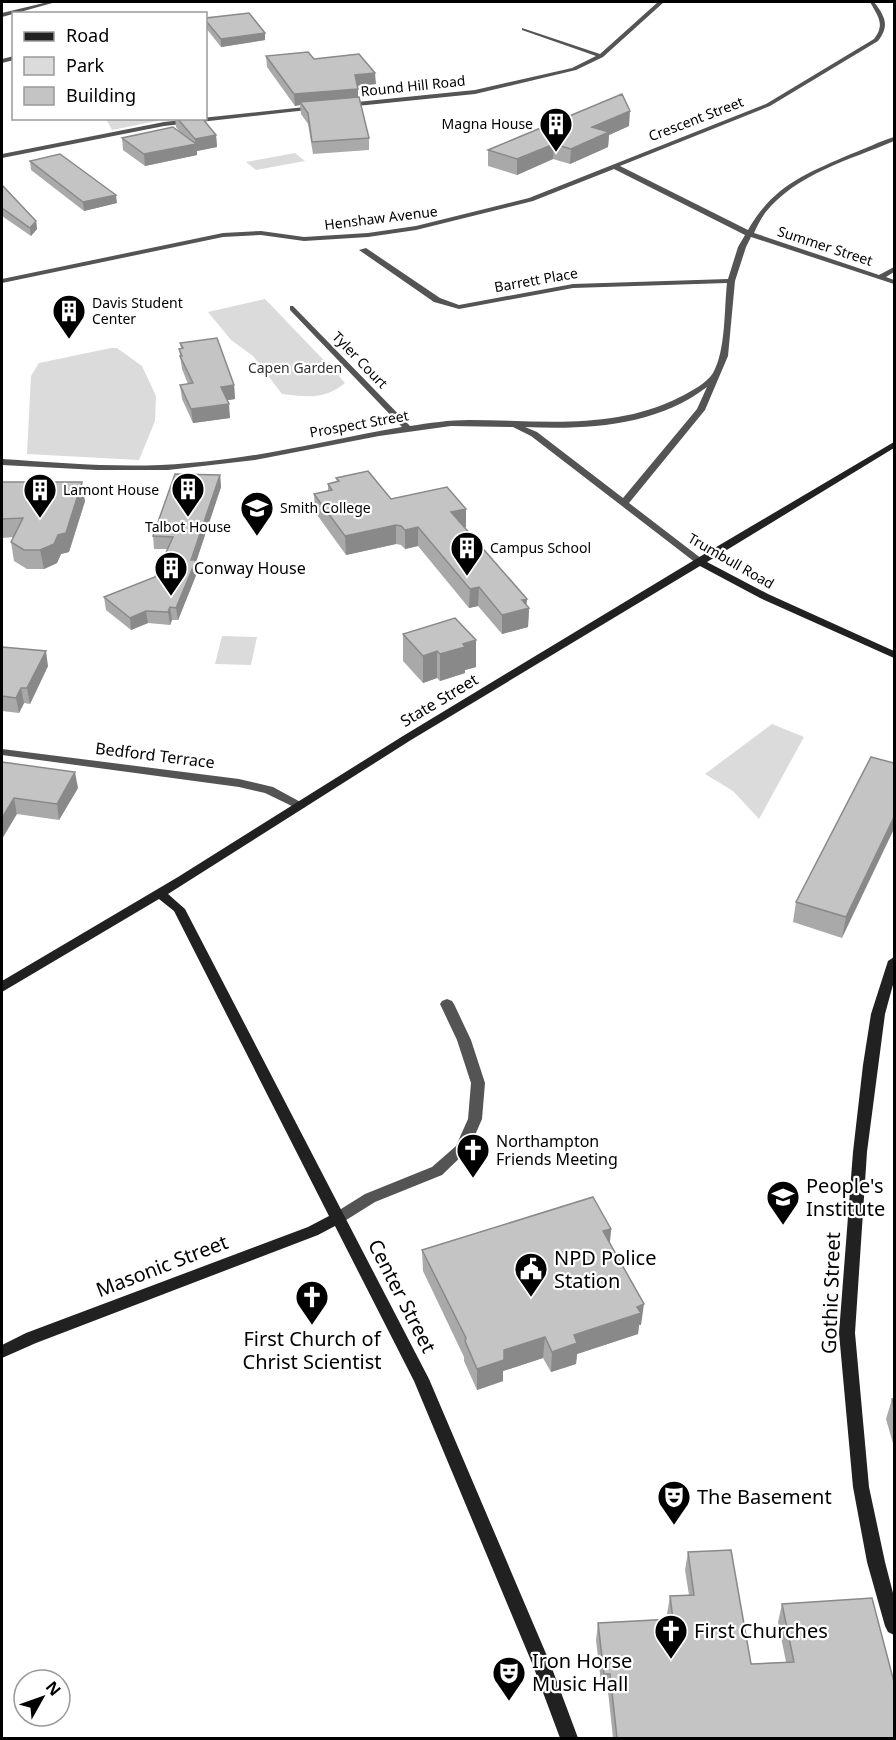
<svg xmlns="http://www.w3.org/2000/svg" width="896" height="1740" viewBox="0 0 896 1740" font-family="'Noto Sans',sans-serif">
  <style>
    .green { fill: #dbdbdb }
    .lines { fill: none; stroke-linecap: round; stroke-linejoin: round }
    .street { fill: #545454; fill-rule: evenodd }
    .secondary { fill: #212121; fill-rule: evenodd }
    .wall { fill: #a9a9a9 }
    .shaded-wall { fill: #898989 }
    .building { fill: #c4c4c4; stroke: #898989; stroke-width: 1.5 }
    .labels { text-anchor: middle; stroke-width: 4.5; stroke-linejoin: round; paint-order: stroke }
    .far-street-label { font-size: 14px; fill: #000; stroke: #fff }
    .far-poi-label { font-size: 14px; fill: #000; stroke: #fff; text-anchor: start }
    .far-park-label { font-size: 14px; fill: #323232; stroke: #fff }
    .poi-label { font-size: 16px; fill: #000; stroke: #fff; text-anchor: start }
    .street-label { font-size: 16px; fill: #000; stroke: #fff }
    .near-poi-label { font-size: 20px; fill: #000; stroke: #fff; text-anchor: start }
    .near-street-label { font-size: 20px; fill: #000; stroke: #fff }
  </style>
  <rect width="100%" height="100%" fill="#fff"/>
  <path class="green" d="M156,118L157,121L112,130L106,119Z
    M295,153L305,161L256,170L246,162Z
    M265,299L339,376L345,383C325,400 306,397 282,394L253,356L231,340L208,312Z
    M111,348H117L142,366L156,396L155,421L139,460L27,454L31,376L39,363Z
    M222,636L257,637L251,665L215,664Z
    M772,724L804,737L759,819L733,791L705,774Z"/>
  <g class="lines">
    <path class="street" d="M48,2H56L2,17V13Z
      M658,2H664L603,57L576,70L475,94L347,107L344,105L347,103L475,90L572,68L596,56L522,30V28L600,54Z
      M870,2H874C885,16 890,26 878,41L770,106L620,166L748,230C774,185 805,174 851,154C865,149 880,141 894,137V141C850,160 797,173 765,213C761,219 757,226 754,233L879,275L894,267V272L886,277L894,280V284L751,237L746,247L735,281L728,356L705,410L629,503L702,559V563H696L531,436L513,427L451,426L379,436L255,460L168,470H97L2,465V459C64,463 127,469 189,463C261,458 331,439 402,427L290,310V306H293L410,426C429,423 449,420 469,420C541,420 613,431 680,397C690,392 707,383 713,373C726,350 724,310 727,283L573,288L459,309L434,302L359,250L366,248L440,298L459,305L573,284L728,279L738,247L745,235L614,169L533,201L416,230L368,237L304,241L261,235L223,237L2,283V279L223,233L261,231L304,237L368,233L416,226L529,198L766,104L874,39C886,24 877,15 870,2ZM707,387L697,409L623,498L537,432L525,427C587,430 656,426 707,387Z
      M14,56V60L2,63V59Z
      M314,106L316,107V109L164,126L2,158V154L164,122Z
      M2,749L239,779L273,787L306,805L304,808H296L265,793L239,787L2,755Z
      M447,999L452,1001L454,1004L471,1040L485,1083L482,1119L469,1149L442,1175L375,1202L343,1222L338,1224L333,1222L331,1218L333,1214L365,1194L432,1167L456,1146L468,1119L471,1083L457,1040L440,1004L442,1001Z"/>
    <path class="secondary" d="M894,442V448L707,562L768,594L894,651V658L760,598L700,566L411,740L168,894L185,909L429,1379L550,1663L578,1738H560L532,1663L414,1381L335,1226L318,1235L36,1343L2,1358V1345L26,1333L308,1227L329,1216L174,911L159,899L2,992V981L178,877L403,736L696,559Z
      M894,957V981L885,1014L867,1152L855,1333L869,1487L885,1562L894,1597V1635L888,1632L885,1626L867,1562L853,1487L839,1333L853,1152L863,1065L871,1014L888,961Z"/>
  </g>
  <path class="wall" d="M206,18L265,33V40L221,47L206,28Z
    M266,56L314,59L376,84L357,86L358,97L369,138V150L313,154L308,124L301,114L300,105L295,106L267,67Z
    M175,118H202L216,135L217,147L197,151V155L145,166L123,150L122,138L180,132L176,127Z
    M629,126L609,135L608,147L570,164L553,159L517,175L488,166V150Z
    M30,161L117,203L84,211L31,170Z
    M2,185L36,221L37,229L31,236L2,216Z
    M180,343L234,385L235,399L227,400L230,418L193,423L182,399L180,385L188,384L182,369L179,349H181Z
    M220,475L221,487L196,562L197,573L178,620H172L170,625L148,623L131,630L106,610L104,597L155,577L168,549H154L153,536Z
    M336,478L466,527L465,528L527,599L526,605L529,608L528,627L502,634L478,606L469,608L418,546L405,549L401,545L396,544L346,555L315,512L314,494L328,491V484L337,482Z
    M2,482L85,501L69,552L61,554L57,563L44,569H27L14,561L11,542L13,537L2,538Z
    M403,634L476,667L465,670V673L440,681L437,678L423,683L403,661Z
    M2,647L48,666L30,704L24,703L19,713L2,711Z
    M2,762L78,788L59,820L17,814Z
    M894,763L842,938L793,922L796,902Z
    M611,1229L610,1243L641,1325H639L638,1334L577,1354L576,1364L551,1372L543,1358L503,1371V1381L477,1390L464,1361V1357L423,1271L422,1250Z
    M892,1399H894V1447L886,1419Z
    M688,1552L751,1664L786,1662L778,1622L782,1604L894,1738H613L608,1691H602L596,1640L598,1623L668,1620L667,1614L670,1596L689,1595L685,1570Z"/>
  <path class="shaded-wall" d="M265,33V40L221,47V39Z
    M375,73L376,84L355,86V75Z
    M358,89V100L300,102V105L295,106L294,94Z
    M630,111L629,126L609,135L608,147L570,164L571,149L592,127Z
    M216,135L217,147L197,151V155L145,166L144,154L195,144V139Z
    M554,144L553,159L517,175V159Z
    M116,195L117,203L84,211L83,202Z
    M36,221L37,229L31,236L30,228Z
    M234,385L235,399L222,401L221,387Z
    M229,404L230,418L193,423L191,409Z
    M220,475L221,487L196,562L197,573L178,620L176,608Z
    M82,482L85,501L69,552L61,554L57,563L44,569L40,550Z
    M466,509V527L451,531V512Z
    M396,525V544L346,555L345,536Z
    M418,527V546L405,549V530Z
    M479,587L478,606L469,608L470,589Z
    M527,599L526,609L529,608L528,627L502,634V615L522,600Z
    M170,607L172,620L170,625L168,612Z
    M146,611L148,623L131,630L130,618Z
    M476,640V667L465,670V673L440,681V654L463,644Z
    M46,651L48,666L30,704L27,688Z
    M437,651V678L423,683V656Z
    M21,688L24,703L19,713L16,698Z
    M75,772L78,788L59,820L57,804Z
    M14,798L17,814L2,839V818Z
    M894,817V829L842,938L846,917Z
    M611,1229L609,1250L603,1231Z
    M644,1304L641,1325H639L638,1334L577,1354L576,1364L551,1372L552,1352L574,1335Z
    M545,1337L543,1358L503,1371V1381L477,1390V1369L504,1350Z"/>
  <path class="building" d="M249,13L265,33L221,39L206,21V18Z
    M308,52L314,59L359,54L375,73L355,75L358,89L294,94L266,56Z
    M622,94L630,111L592,127L609,132L571,149L554,144L517,159L488,150Z
    M359,97L369,138L312,142L308,113L300,102Z
    M177,118H202L216,135L195,139Z
    M173,127L196,144L144,154L122,138Z
    M60,154L116,195L83,202L30,161Z
    M2,185L36,221L30,228L2,208Z
    M217,338L234,385L221,387L229,404L191,409L180,385L193,383L180,356H182L179,349L183,348L180,343Z
    M368,471L391,499L447,487L466,509L451,512L527,599L522,600L529,608L502,615L479,587L470,589L418,527L405,530L401,526L396,525L345,536L314,494L332,490L328,484L339,481L336,478Z
    M175,474L220,475L191,560H196L176,608L170,607L168,612L146,611L130,618L104,597L155,577L173,537L153,536Z
    M2,482H82L66,533L58,535L54,544L40,550H24L11,542L23,518L2,519Z
    M455,618L476,640L463,644L465,647L440,654L437,651L423,656L403,634Z
    M2,647L46,651L27,688H21L16,698L2,696Z
    M871,757L894,763V817L846,917L796,902Z
    M2,762L75,772L57,804L14,798L2,818Z
    M593,1197L611,1229L603,1231L644,1304L637,1307L641,1313L574,1335L577,1343L552,1352L545,1337L504,1350V1360L477,1369L465,1341L466,1338L422,1250Z
    M892,1399H894V1408Z
    M731,1550L751,1664L794,1662L782,1604L872,1598L894,1682V1738H617L610,1674H604L598,1623L673,1619L670,1596L694,1595L688,1552Z"/>
  <defs>
    <g id="building-pin" transform="scale(1.725)"><path d="M0 17L-7.5 6A9.5 9.5 0 1 1 7.5 6Z" fill="#000" stroke="#fff"/><path d="M-4-6H4V6H1V3H-1V6H-4ZM-2.5-4.3h1.7v1.8h-1.7ZM.8-4.3h1.7v1.8H.8ZM-2.5-1h1.7V.8h-1.7ZM.8-1h1.7V.8H.8Z" fill="#fff"/></g>
    <g id="university-pin" transform="scale(1.725)"><path d="M0 17L-7.5 6A9.5 9.5 0 1 1 7.5 6Z" fill="#000" stroke="#fff"/><path d="M0-5L7-2L0 1L-7-2ZM-4 1L0 2.5L4 1V4Q0 6-4 4Z" fill="#fff"/></g>
    <g id="church-pin" transform="scale(1.725)"><path d="M0 17L-7.5 6A9.5 9.5 0 1 1 7.5 6Z" fill="#000" stroke="#fff"/><path d="M-1.2-6h2.4v3.5h3.3v2.4h-3.3V6h-2.4V-.1h-3.3v-2.4h3.3Z" fill="#fff"/></g>
    <g id="school-pin" transform="scale(1.725)"><path d="M0 17L-7.5 6A9.5 9.5 0 1 1 7.5 6Z" fill="#000" stroke="#fff"/><path d="M0-5L7-2L0 1L-7-2ZM-4 1L0 2.5L4 1V4Q0 6-4 4Z" fill="#fff"/></g>
    <g id="civic-pin" transform="scale(1.725)"><path d="M0 17L-7.5 6A9.5 9.5 0 1 1 7.5 6Z" fill="#000" stroke="#fff"/><path d="M-.6-6.5H3V-4.5H.6V-3L4-1V1h2V6H-6V1h2V-1L-.6-3ZM-1.2 2.5V6h2.4V2.5Z" fill="#fff"/></g>
    <g id="theatre-pin" transform="scale(1.725)"><path d="M0 17L-7.5 6A9.5 9.5 0 1 1 7.5 6Z" fill="#000" stroke="#fff"/><path d="M-5-5.5Q0-4 5-5.5V0Q5 5 0 6Q-5 5-5 0ZM-3.3-2.5H-1v1.5H-3.3ZM1-2.5H3.3v1.5H1ZM-2.8 1Q0 5.5 2.8 1Z" fill="#fff"/></g>
  </defs>
  <g fill-rule="evenodd">
    <use href="#building-pin" x="556" y="124"/>
    <use href="#building-pin" x="69" y="311"/>
    <use href="#building-pin" x="188" y="489"/>
    <use href="#building-pin" x="40" y="490"/>
    <use href="#university-pin" x="257" y="508"/>
    <use href="#building-pin" x="467" y="548"/>
    <use href="#building-pin" x="171" y="568"/>
    <use href="#church-pin" x="473" y="1150"/>
    <use href="#school-pin" x="783" y="1197"/>
    <use href="#civic-pin" x="531" y="1269"/>
    <use href="#church-pin" x="312" y="1297"/>
    <use href="#theatre-pin" x="674" y="1497"/>
    <use href="#church-pin" x="671" y="1631"/>
    <use href="#theatre-pin" x="509" y="1673"/>
  </g>
  <g class="labels">
    <g class="far-street-label">
      <text transform="translate(413 86) rotate(-6)" y="5">Round Hill Road</text>
      <text transform="translate(696 119) rotate(-21)" y="5">Crescent Street</text>
      <text transform="translate(381 218) rotate(-7)" y="5">Henshaw Avenue</text>
      <text transform="translate(825 246) rotate(18)" y="5">Summer Street</text>
      <text transform="translate(536 280) rotate(-10)" y="5">Barrett Place</text>
      <text transform="translate(360 360) rotate(46)" y="5">Tyler Court</text>
      <text transform="translate(359 424) rotate(-10)" y="5">Prospect Street</text>
      <text transform="translate(731 561) rotate(30)" y="5">Trumbull Road</text>
    </g>
    <g class="far-poi-label">
      <text x="533" y="129" text-anchor="end">Magna House</text>
      <text x="92" y="308">Davis Student<tspan x="92" dy="16">Center</tspan></text>
      <text x="63" y="495">Lamont House</text>
      <text x="280" y="513">Smith College</text>
      <text x="188" y="532" text-anchor="middle">Talbot House</text>
      <text x="490" y="553">Campus School</text>
    </g>
    <g class="far-park-label">
      <text x="295" y="373">Capen Garden</text>
    </g>
    <g class="poi-label">
      <text x="194" y="574">Conway House</text>
      <text x="496" y="1147">Northampton<tspan x="496" dy="18">Friends Meeting</tspan></text>
    </g>
    <g class="street-label">
      <text transform="translate(439 700) rotate(-31)" y="6">State Street</text>
      <text transform="translate(155 755) rotate(7)" y="6">Bedford Terrace</text>
    </g>
    <g class="near-poi-label">
      <text x="806" y="1193">People's<tspan x="806" dy="23">Institute</tspan></text>
      <text x="554" y="1265">NPD Police<tspan x="554" dy="23">Station</tspan></text>
      <text x="312" y="1346" text-anchor="middle">First Church of<tspan x="312" dy="23">Christ Scientist</tspan></text>
      <text x="697" y="1504">The Basement</text>
      <text x="694" y="1638">First Churches</text>
      <text x="532" y="1668">Iron Horse<tspan x="532" dy="23">Music Hall</tspan></text>
    </g>
    <g class="near-street-label">
      <text transform="translate(162 1266) rotate(-21)" y="7">Masonic Street</text>
      <text transform="translate(831 1293) rotate(-88)" y="7">Gothic Street</text>
      <text transform="translate(402 1296) rotate(63)" y="7">Center Street</text>
    </g>
  </g>
  <rect width="896" height="1740" fill="none" stroke="#000000" stroke-width="6"/>
  <rect x="12" y="12" width="195" height="108" fill="#ffffff" stroke="#999999" stroke-width="1.5"/>
  <rect x="24" y="32" width="30" height="9" fill="#212121" stroke="#999999" stroke-width="1.5"/>
  <text x="66" y="42" font-size="18" fill="#000000">Road</text>
  <rect x="24" y="57" width="30" height="18" fill="#dbdbdb" stroke="#999999" stroke-width="1.5"/>
  <text x="66" y="72" font-size="18" fill="#000000">Park</text>
  <rect x="24" y="87" width="30" height="18" fill="#c4c4c4" stroke="#999999" stroke-width="1.5"/>
  <text x="66" y="102" font-size="18" fill="#000000">Building</text>
  <g transform="translate(42 1698) rotate(50)"><circle r="28" fill="#ffffff" stroke="#999999" stroke-width="1.5"/>
  <path d="M0-4.5L10 22L0 15L-10 22Z" fill="#000000"/>
  <text y="-9" font-size="16" font-weight="bold" text-anchor="middle" fill="#000000">N</text>
  </g>
</svg>
